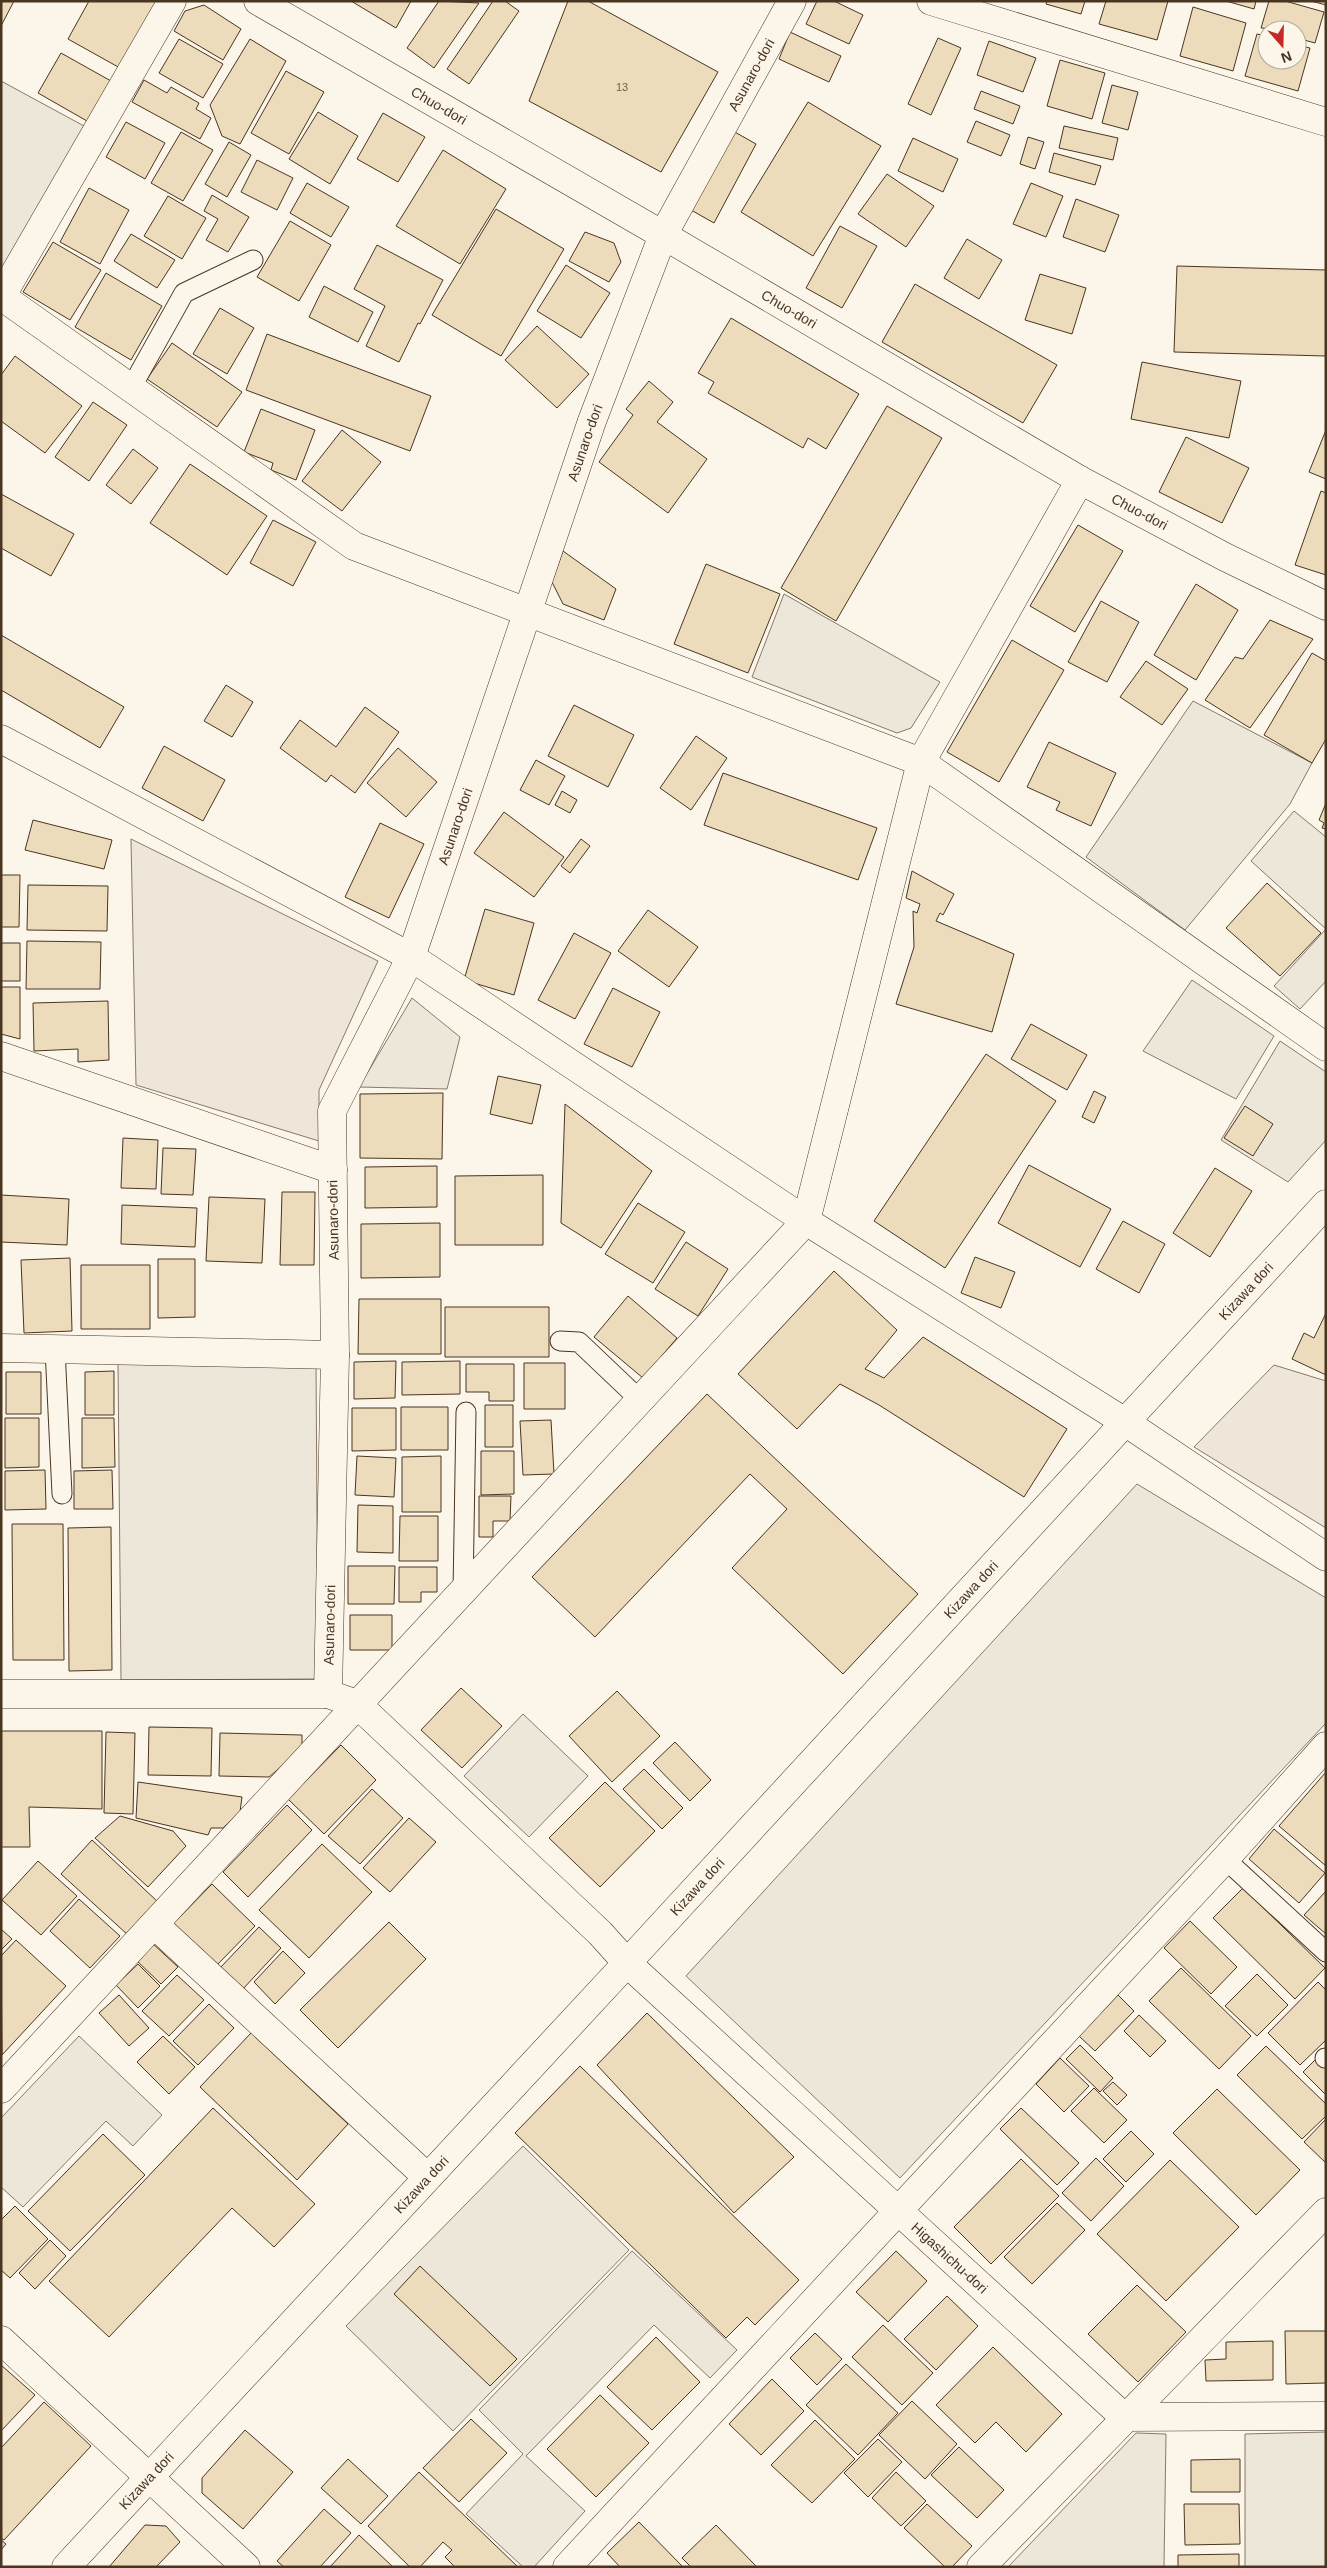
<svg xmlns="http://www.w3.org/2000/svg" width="1327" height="2568" viewBox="0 0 1327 2568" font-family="Helvetica,sans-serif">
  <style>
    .green { fill: #ede6d9; stroke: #887966 }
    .parking { fill: #ede7d9; stroke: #887966 }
    .building { fill: #ecdcbc; stroke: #4a3520 }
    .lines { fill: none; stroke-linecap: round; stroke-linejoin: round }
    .lane-casing { stroke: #4a3520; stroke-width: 21 }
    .street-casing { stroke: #4a3520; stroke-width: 29 }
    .secondary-casing { stroke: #4a3520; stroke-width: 29 }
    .lane { stroke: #fbf6e9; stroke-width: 19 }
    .street { stroke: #fbf6e9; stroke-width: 28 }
    .secondary { stroke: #fbf6e9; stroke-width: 28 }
    .labels { text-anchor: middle; stroke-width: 4; stroke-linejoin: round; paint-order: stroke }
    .number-label { font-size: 11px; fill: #725f47 }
    .street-label { font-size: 14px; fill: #4a3520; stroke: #fbf6e9 }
  </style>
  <rect width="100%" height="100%" fill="#fbf6e9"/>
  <path class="green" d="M131,839L378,961L319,1090V1141L136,1085Z
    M1274,1365L1326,1381V1528L1194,1447Z"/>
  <path class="parking" d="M1,81L84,126L6,266L1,268Z
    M784,594L940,682L911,728L897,733L752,677Z
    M1193,701L1312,763L1290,804L1185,930L1086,857Z
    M1294,811L1326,837V981L1300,1009L1274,986L1326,929L1251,861Z
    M1192,980L1274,1036L1236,1099L1143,1051Z
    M412,998L460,1037L447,1089L359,1087Z
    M1280,1041L1326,1072V1140L1288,1182L1221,1140Z
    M316,1361L318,1679L121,1680L118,1363Z
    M1137,1484L1326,1598V1723L900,2178L686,1976Z
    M523,1714L588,1776L529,1837L464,1776Z
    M79,2036L162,2115L133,2146L106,2121L23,2207L1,2187V2118Z
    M523,2146L629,2250L453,2431L346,2326Z
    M632,2251L737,2350L710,2378L654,2325L526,2456L585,2511L534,2567H523L466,2514L523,2454L479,2410Z
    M1326,2432V2567H1245V2434Z
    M1136,2433L1166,2434L1164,2567H1008Z"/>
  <path class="building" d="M1,1H14L1,26Z
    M89,1H157L120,68L68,39Z
    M351,1H411L396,28Z
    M439,1L479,3L434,68L407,48Z
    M493,1H505L519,11L469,84L447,69Z
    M568,1H588L718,72L661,172L529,101Z
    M817,1H834L863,15L849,44L806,24Z
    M1047,1H1085L1081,14L1046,4Z
    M1106,1H1168L1157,40L1099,24Z
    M1226,1H1256L1254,9Z
    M1269,1H1285L1324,12L1315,43L1297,38V30L1261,28Z
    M1311,1H1326V5Z
    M204,5L241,29L223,60L174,31L185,11Z
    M1193,7L1246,23L1233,71L1180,56Z
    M790,32L841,56L829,82L779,59Z
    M1257,34L1267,36V60H1297V45L1310,48L1298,91L1245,76Z
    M938,38L961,48L931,115L908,104Z
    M179,39L223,64L203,98L159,73Z
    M250,39L286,61L240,144L222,136L210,105Z
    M989,41L1036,58L1023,92L977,75Z
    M61,53L111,81L87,121L38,93Z
    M1060,60L1105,73L1092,119L1047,106Z
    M286,71L324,92L289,154L251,133Z
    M144,80L167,93L171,87L199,103L196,109L211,118L200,139L132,102Z
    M1112,85L1138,92L1128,130L1102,123Z
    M981,91L1020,106L1013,124L974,109Z
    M808,102L881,146L813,256L741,212Z
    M318,112L358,136L330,184L289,159Z
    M383,113L425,137L398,182L357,159Z
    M976,121L1010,135L1001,156L967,142Z
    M126,122L165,143L145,179L106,157Z
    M1064,126L1118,138L1113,160L1059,148Z
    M733,131L756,144L714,223L691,210Z
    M181,132L213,150L183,201L151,183Z
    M1028,137L1044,142L1035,169L1020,164Z
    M913,138L958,159L943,192L898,171Z
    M229,142L251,155L227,197L205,184Z
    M443,150L506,189L460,264L396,226Z
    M1054,153L1101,166L1095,185L1049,172Z
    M257,160L293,178L277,210L241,192Z
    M887,174L934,206L906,247L858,214Z
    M307,183L349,207L331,237L290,213Z
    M1031,183L1063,196L1046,237L1013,224Z
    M89,188L129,210L100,264L60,242Z
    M212,195L249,217L228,252L206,240L218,219L204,211Z
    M168,196L206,218L182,259L144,236Z
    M1076,199L1119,215L1105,252L1063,237Z
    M496,209L564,249L501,356L432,315Z
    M290,221L331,245L299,301L257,277Z
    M840,226L877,246L842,308L806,288Z
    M585,232L614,243L621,262L609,282L569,261Z
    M131,234L175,260L157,288L114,261Z
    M967,239L1002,260L979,299L944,278Z
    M53,242L101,270L70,320L23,292Z
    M377,245L443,280L420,324L418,323L399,362L366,346L385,306L354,289Z
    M566,265L610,293L581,338L537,311Z
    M1177,266L1326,270V356L1174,352Z
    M106,273L162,306L131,360L75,327Z
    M1040,274L1086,288L1072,334L1025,320Z
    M915,284L1057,365L1023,423L882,342Z
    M324,286L373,312L358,342L309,317Z
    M220,308L254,328L227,374L193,354Z
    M731,318L859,394L826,449L808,438L803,448L708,393L714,382L698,373Z
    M537,326L589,374L557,408L505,360Z
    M267,334L431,396L410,451L246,390Z
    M172,343L242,392L217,427L147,379Z
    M15,356L82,406L45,453L1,421V375Z
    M1142,362L1241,381L1229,438L1131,419Z
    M649,381L673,402L657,422L707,459L668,513L599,462L633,415L626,409Z
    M93,402L127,425L89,481L55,457Z
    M887,406L942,438L836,621L781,588Z
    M261,409L315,430L296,480L271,470L273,463L244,452Z
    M342,430L381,462L342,511L302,481Z
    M1326,430V479L1309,472Z
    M1186,437L1249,468L1222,523L1159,492Z
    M133,449L158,468L131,504L106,485Z
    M190,464L267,516L227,575L150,523Z
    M1321,491L1326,493V575L1295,565Z
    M1,494L74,534L51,576L1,548Z
    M273,520L316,542L293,586L250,563Z
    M1078,525L1123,551L1075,632L1030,606Z
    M563,551L616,589L604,620L563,604L552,582Z
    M706,564L780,594L748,673L674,644Z
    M1196,584L1238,610L1196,680L1154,655Z
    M1101,601L1139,622L1107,682L1068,662Z
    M1270,620L1313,639L1250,728L1205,700L1235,657L1243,659Z
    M1,635L124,707L100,748L1,690Z
    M1012,640L1064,670L999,782L947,752Z
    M1312,653L1326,661V739L1312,763L1264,735Z
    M1146,661L1188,689L1162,725L1120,697Z
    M226,685L253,702L232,737L204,721Z
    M574,705L634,735L608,787L548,756Z
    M365,707L399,732L355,793L331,775L326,782L280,748L300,720L336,747Z
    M696,736L727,758L691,810L660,788Z
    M1049,742L1116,773L1091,826L1056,810L1060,802L1027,787Z
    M164,746L225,780L203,821L142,788Z
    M398,748L437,782L406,817L367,783Z
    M536,760L565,776L549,805L520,790Z
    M723,773L877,828L858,880L704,825Z
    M562,791L577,800L570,813L555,805Z
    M1326,803V829L1322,828L1324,823L1319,820Z
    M504,812L564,857L534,897L474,853Z
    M33,820L112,840L104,869L25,850Z
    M380,823L424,844L389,918L345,897Z
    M581,839L590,846L570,873L561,866Z
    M912,871L954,894L943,915L940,913L936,921L1014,954L992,1032L896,1004L914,947L913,911L917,913L920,904L906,898Z
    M1,875H20L19,927H1Z
    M1267,883L1321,933L1280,976L1226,928Z
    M28,885L108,886L107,931L27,930Z
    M485,909L534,923L514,995L464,980Z
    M648,910L698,947L669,987L618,951Z
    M574,933L611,953L575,1019L538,1000Z
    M27,941L101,942L100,989H26Z
    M1,943H20V981H1Z
    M1,987H20V1039L1,1034Z
    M613,988L660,1012L632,1067L584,1044Z
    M108,1001L109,1060L78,1062V1049L34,1051L33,1003Z
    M1031,1024L1087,1055L1067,1090L1011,1059Z
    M986,1054L1056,1101L945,1268L874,1221Z
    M498,1076L541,1085L532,1124L490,1114Z
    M1094,1091L1106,1097L1094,1123L1082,1117Z
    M443,1093L442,1159L360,1158V1094Z
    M565,1104L652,1171L601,1248L561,1223Z
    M1245,1106L1273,1124L1253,1156L1224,1138Z
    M123,1138L158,1140L156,1189L121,1188Z
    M163,1148L196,1149L193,1195L161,1194Z
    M1029,1165L1111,1209L1080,1267L998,1223Z
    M437,1166V1207L365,1208V1167Z
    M1215,1168L1252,1191L1210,1257L1173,1233Z
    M543,1175V1245H455V1176Z
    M282,1192H315L314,1265H280Z
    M1,1195L69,1199L67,1245L1,1242Z
    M209,1197L265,1199L262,1263L206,1261Z
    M638,1203L685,1232L653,1283L605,1254Z
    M122,1205L197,1208L195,1247L121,1244Z
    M1123,1221L1165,1244L1139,1293L1096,1269Z
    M440,1223V1277L361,1278V1224Z
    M686,1242L728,1269L698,1316L655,1289Z
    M975,1257L1015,1272L1001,1308L961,1293Z
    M70,1258L72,1331L24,1333L21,1260Z
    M158,1259H195V1317L158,1318Z
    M81,1265H150V1329H81Z
    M834,1271L897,1330L865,1369L884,1378L923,1337L1067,1429L1024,1497L879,1405L840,1384L797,1429L738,1374Z
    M628,1296L677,1338L643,1378L594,1337Z
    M359,1299H441V1354H358Z
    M445,1307H549V1357H445Z
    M1326,1313V1375L1292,1359L1304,1333L1314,1338Z
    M396,1361L395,1398L354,1399V1362Z
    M460,1361V1394L402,1395V1362Z
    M524,1363H565V1409H524Z
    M466,1364H514V1401H489V1392H466Z
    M114,1371V1415H85V1372Z
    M6,1372H41V1414H6Z
    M707,1394L918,1594L843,1674L732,1568L787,1509L750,1474L595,1637L532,1577Z
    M485,1405H513V1447H485Z
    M401,1407H448V1450H401Z
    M352,1408H396V1450L352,1451Z
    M5,1418H39V1467L5,1468Z
    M82,1418H114L115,1467L82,1468Z
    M551,1420L554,1474L523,1475L520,1421Z
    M481,1451H514V1494L481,1495Z
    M357,1456L396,1458L394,1497L355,1495Z
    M441,1456V1512H402V1457Z
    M45,1470L46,1509L5,1510V1471Z
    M112,1470L113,1509H74V1471Z
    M479,1496H511L510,1521H493V1537H479Z
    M358,1505L393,1506V1553L357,1552Z
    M400,1516H438V1561H399Z
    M12,1524H63L64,1660H13Z
    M111,1527L112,1670L69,1671L68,1528Z
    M348,1566H395L394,1604H348Z
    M399,1567H437V1592H421V1602H399Z
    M350,1615H392V1650H350Z
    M461,1688L502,1726L462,1768L421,1730Z
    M617,1691L660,1736L612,1782L569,1736Z
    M149,1727L212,1728L211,1776L148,1775Z
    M1,1731H102V1809L29,1807L30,1847H1Z
    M106,1732L135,1733L133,1814L104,1813Z
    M220,1733L302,1735V1749L269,1777L219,1776Z
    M675,1742L711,1780L690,1801L653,1763Z
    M341,1745L376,1780L324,1834L288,1799Z
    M644,1769L683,1808L662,1829L623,1789Z
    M1326,1772V1866L1279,1826Z
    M138,1782L242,1797L240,1812L223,1828H211L208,1835L136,1818Z
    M605,1782L655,1831L600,1887L549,1838Z
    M372,1789L403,1818L360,1864L328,1836Z
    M287,1805L312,1830L248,1897L223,1872Z
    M120,1816L173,1831L186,1846L148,1887L95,1838Z
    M409,1818L436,1842L390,1892L363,1868Z
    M1274,1829L1325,1873L1299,1903L1249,1859Z
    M92,1840L158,1902L128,1935L61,1874Z
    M322,1844L372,1892L309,1958L259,1910Z
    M38,1861L77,1896L41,1935L2,1900Z
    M212,1884L255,1926L216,1966L172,1925Z
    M1243,1888L1325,1968L1295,1999L1213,1918Z
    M1326,1891V1934L1304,1915Z
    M79,1899L120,1936L90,1968L50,1931Z
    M1190,1921L1237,1967L1211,1994L1164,1948Z
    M389,1922L426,1959L338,2048L300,2010Z
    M259,1927L281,1948L242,1990L219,1969Z
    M1,1929L12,1939L1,1950Z
    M16,1940L66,1986L2,2055L1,1956Z
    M151,1942L178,1967L161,1984L135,1959Z
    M283,1951L305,1973L275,2004L254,1982Z
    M138,1964L160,1986L138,2008L116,1985Z
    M1181,1968L1251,2036L1219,2069L1149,2001Z
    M1257,1974L1288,2005L1257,2036L1225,2006Z
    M177,1975L204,2000L169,2036L142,2011Z
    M1318,1982L1326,1990V2040L1300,2065L1268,2033Z
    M119,1995L149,2028L129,2046L99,2013Z
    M1118,1995L1134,2011L1095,2051L1079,2036Z
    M209,2004L234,2028L198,2065L173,2041Z
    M647,2013L794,2157L734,2213L597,2065Z
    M1139,2015L1166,2041L1150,2057L1124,2031Z
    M251,2033L348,2124L297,2180L200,2087Z
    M163,2036L195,2067L169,2094L137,2062Z
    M1080,2045L1113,2078L1100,2092L1066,2059Z
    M1266,2046L1326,2104V2116L1302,2139L1237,2075Z
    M1060,2058L1089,2086L1064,2112L1036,2084Z
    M1316,2059L1326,2069V2095L1303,2072Z
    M580,2066L799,2280L755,2325L747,2317L726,2338L515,2133Z
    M1113,2082L1127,2095L1117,2105L1103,2091Z
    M1094,2088L1127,2120L1104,2143L1071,2111Z
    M1217,2089L1300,2170L1256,2215L1173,2133Z
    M213,2108L315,2204L274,2247L232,2208L109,2337L49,2281Z
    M1021,2108L1079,2163L1057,2185L1000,2129Z
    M1326,2119V2163L1304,2142Z
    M1131,2131L1154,2154L1126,2182L1103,2159Z
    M103,2134L145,2175L70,2251L28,2211Z
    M1096,2158L1124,2186L1091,2221L1062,2193Z
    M1021,2159L1059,2196L991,2264L954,2227Z
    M1170,2160L1239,2227L1166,2301L1097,2234Z
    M1057,2203L1085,2230L1032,2284L1004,2257Z
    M15,2206L48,2239L10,2278L1,2270V2220Z
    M50,2240L66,2256L35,2289L19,2273Z
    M896,2251L927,2281L888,2322L856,2292Z
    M420,2266L517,2359L490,2386L394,2294Z
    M1137,2285L1186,2332L1138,2382L1088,2334Z
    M947,2296L978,2326L936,2370L904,2339Z
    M883,2325L933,2373L902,2405L852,2357Z
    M1285,2331H1326V2383L1286,2384Z
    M815,2333L842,2359L817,2385L790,2358Z
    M656,2337L700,2382L652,2430L607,2387Z
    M1273,2341V2380L1206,2381L1205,2360L1226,2359V2342Z
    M993,2347L1062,2414L1026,2452L996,2422L975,2443L936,2405Z
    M846,2364L898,2413L858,2455L806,2405Z
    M1,2365L35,2395L1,2431Z
    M772,2379L804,2411L761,2455L729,2424Z
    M600,2395L649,2443L596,2497L547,2449Z
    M912,2401L957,2444L925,2479L879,2435Z
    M44,2402L91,2446L4,2540L1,2538V2448Z
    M471,2419L507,2453L459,2502L423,2468Z
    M815,2420L855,2459L812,2503L771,2465Z
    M245,2430L293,2472L243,2529L202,2493V2478Z
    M878,2439L902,2462L868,2497L844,2473Z
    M959,2447L1004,2490L977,2518L931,2475Z
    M348,2459L388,2496L361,2524L321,2488Z
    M1240,2459V2492H1191V2460Z
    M419,2472L518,2567H455L445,2557L452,2550L443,2542L420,2567H410L368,2526Z
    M896,2472L926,2501L901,2526L872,2498Z
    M927,2504L972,2546L952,2567H945L904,2528Z
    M1184,2504H1239L1240,2544L1185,2545Z
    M324,2509L351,2533L320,2567H284L277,2561Z
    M639,2522L683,2567H620L607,2553Z
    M145,2525L166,2526L180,2542L156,2567H109Z
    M716,2525L756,2566L755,2567H691L682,2558Z
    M359,2535L392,2566V2567H330Z
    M1,2540L6,2544L1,2550Z
    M1239,2554V2567H1178V2555Z"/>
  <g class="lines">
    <g class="lane-casing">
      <path id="lane" d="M131,388L184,293L253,260
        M560,1341L579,1342L640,1400
        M55,1349L62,1494
        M463,1592L466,1412
        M1225,1859L1326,1952
        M1325,2058H1326"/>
    </g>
    <g class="street-casing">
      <g id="street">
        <path d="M931,1L1326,122"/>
        <path d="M1,296L354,546L921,762L1326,1047"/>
        <path d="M1,297L172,1"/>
        <path d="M1,739L411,957L806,1221L1125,1422L1326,1557"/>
        <path d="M1,1056L333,1170"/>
        <path d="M1,1348L335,1355"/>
        <path id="s1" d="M1,1694H328L335,1355L332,1111L411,957L592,421L663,235L792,1"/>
        <path d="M155,1925L427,2177"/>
        <path d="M1,2089L806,1221L921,762L1080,480"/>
        <path d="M1,2340L246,2567"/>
        <path d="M567,2567L1225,1859L1326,1746"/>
        <path d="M981,2567L1326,2212"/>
      </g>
    </g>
    <g class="secondary-casing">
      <g id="secondary">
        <path id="s2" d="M258,1L663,235L1080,480L1225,557L1326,606"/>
        <path id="s3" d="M328,1694L357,1704L600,1933L627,1963L1124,2417L1326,2416"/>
        <path id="s4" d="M66,2567L627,1963L1326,1204"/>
      </g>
    </g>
    <use href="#lane" class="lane"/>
    <use href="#street" class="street"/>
    <use href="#secondary" class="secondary"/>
  </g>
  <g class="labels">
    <g class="number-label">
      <text x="622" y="91">13</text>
    </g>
    <g class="street-label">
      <text dy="5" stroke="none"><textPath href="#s1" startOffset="2031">Asunaro-dori</textPath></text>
      <text dy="5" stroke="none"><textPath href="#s2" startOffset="209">Chuo-dori</textPath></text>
      <text dy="5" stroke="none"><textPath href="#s2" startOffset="614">Chuo-dori</textPath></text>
      <text dy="5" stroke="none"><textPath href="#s1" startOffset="1626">Asunaro-dori</textPath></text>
      <text dy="5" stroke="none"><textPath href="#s2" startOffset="1019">Chuo-dori</textPath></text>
      <text dy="5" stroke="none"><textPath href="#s1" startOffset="1221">Asunaro-dori</textPath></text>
      <text transform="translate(333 1220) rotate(-91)" y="5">Asunaro-dori</text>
      <text dy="5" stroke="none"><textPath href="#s4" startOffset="1738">Kizawa dori</textPath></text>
      <text dy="5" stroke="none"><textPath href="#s4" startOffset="1332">Kizawa dori</textPath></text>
      <text dy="5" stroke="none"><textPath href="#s1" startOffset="396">Asunaro-dori</textPath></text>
      <text dy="5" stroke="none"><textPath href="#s4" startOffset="928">Kizawa dori</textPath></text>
      <text dy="5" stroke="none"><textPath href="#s4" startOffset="522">Kizawa dori</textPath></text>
      <text dy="5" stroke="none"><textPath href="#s3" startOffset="842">Higashichu-dori</textPath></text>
      <text dy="5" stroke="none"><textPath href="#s4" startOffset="118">Kizawa dori</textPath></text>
    </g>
  </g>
  <rect width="1327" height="2568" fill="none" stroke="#4a3520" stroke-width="5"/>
  <g transform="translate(1282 45) rotate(160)"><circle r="24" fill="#fbf6e9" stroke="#b4a999"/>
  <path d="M0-4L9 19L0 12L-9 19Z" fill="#c62828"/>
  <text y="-8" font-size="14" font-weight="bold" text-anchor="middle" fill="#4a3520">N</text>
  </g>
</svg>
